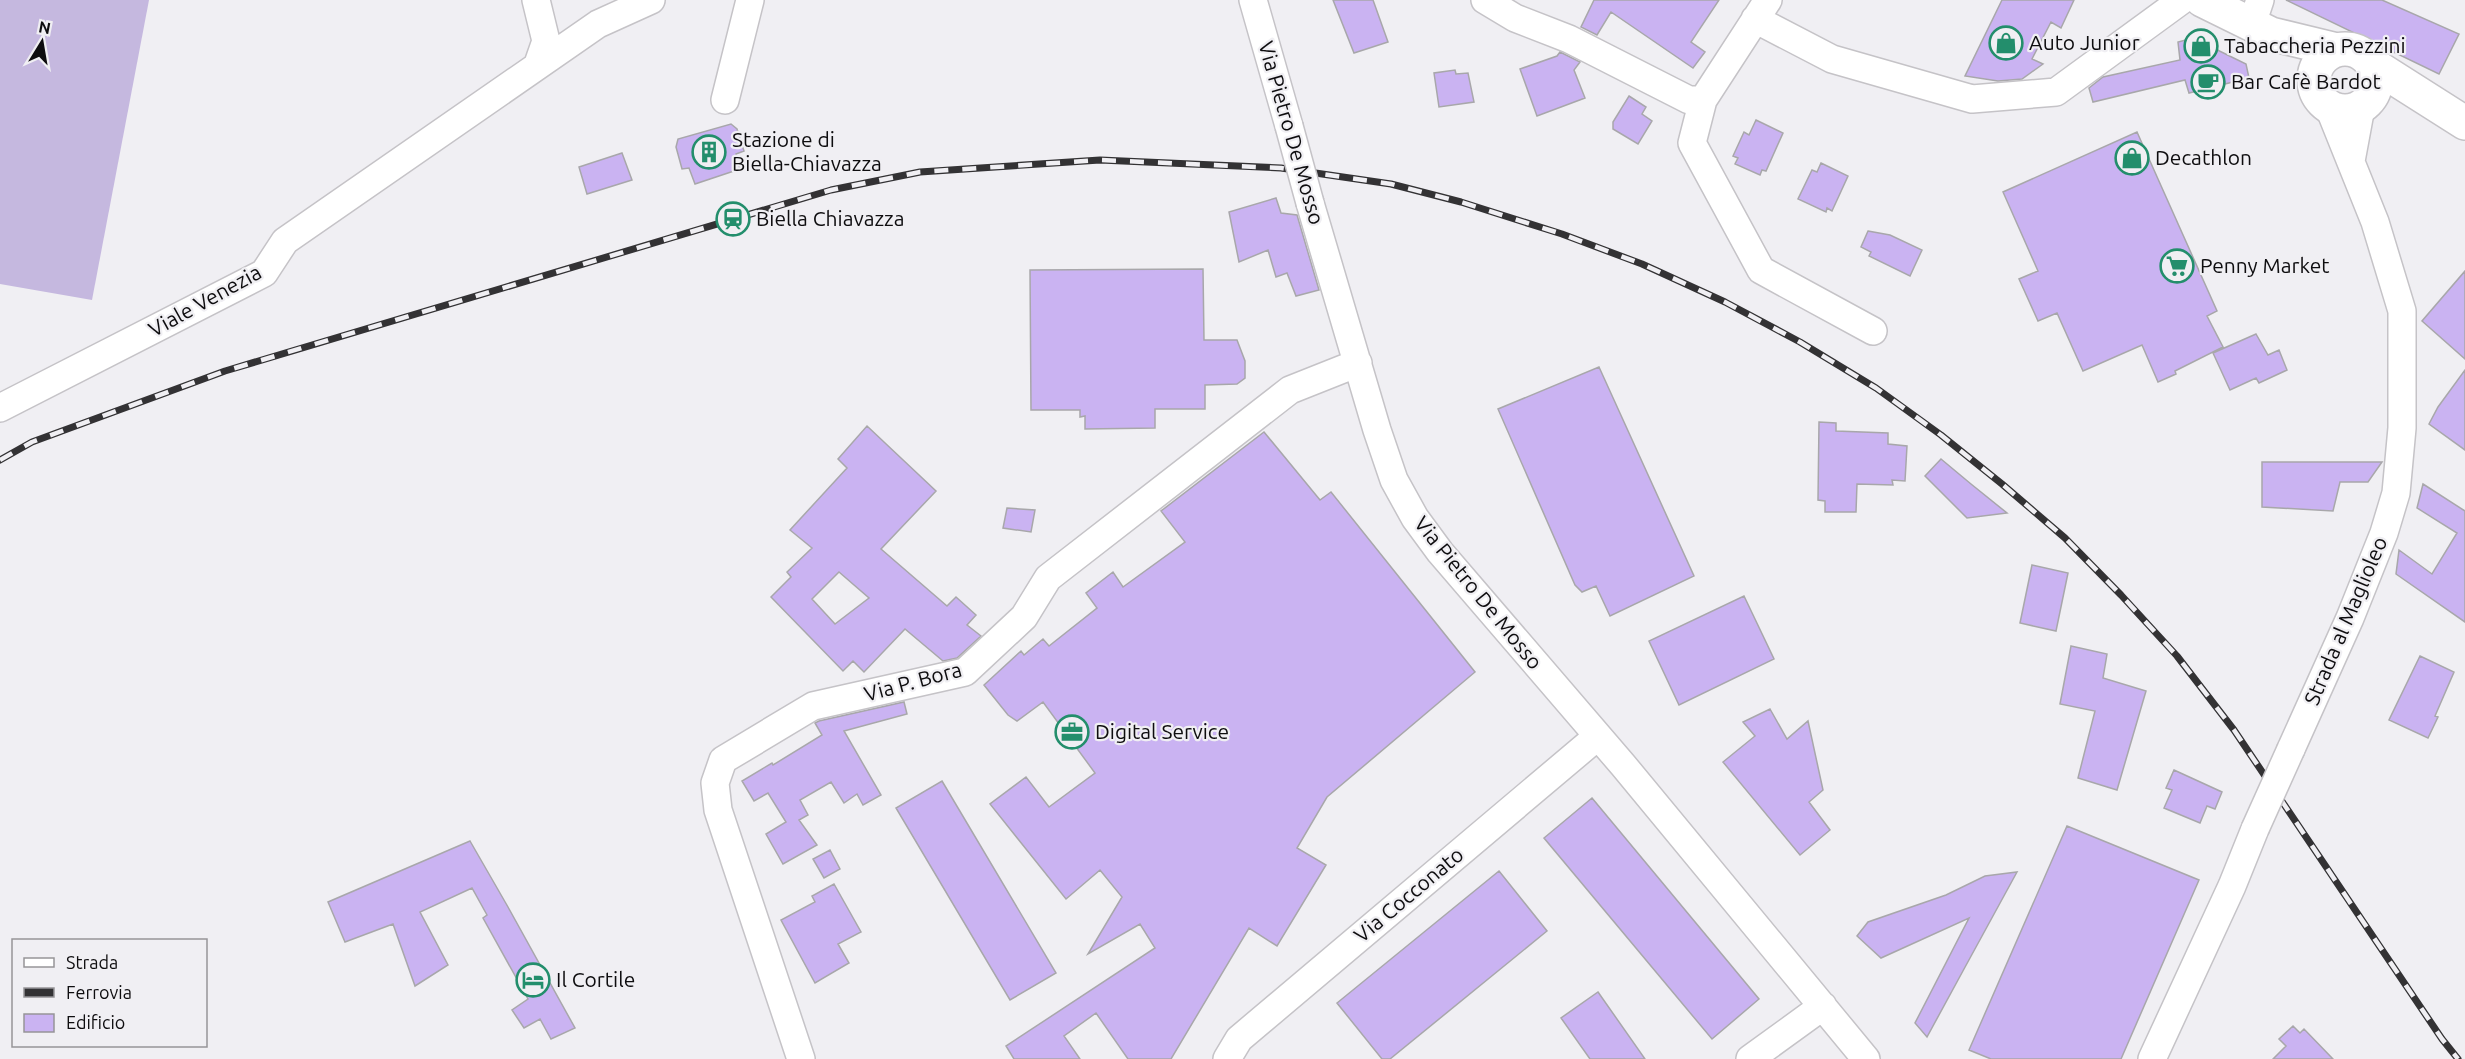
<svg xmlns="http://www.w3.org/2000/svg" width="2465" height="1059" viewBox="0 0 2465 1059" font-family="Ubuntu,sans-serif">
  <style>
    .garden { fill: #c5b8df }
    .building { fill: #cab3f2; stroke: #a8a7aa; stroke-width: 1.5; fill-rule: evenodd }
    .lines { fill: none; stroke-linecap: round; stroke-linejoin: round }
    .minor-casing { stroke: #c5c3c7; stroke-width: 30 }
    .major-casing { stroke: #c5c3c7; stroke-width: 36 }
    .minor { stroke: #fff; stroke-width: 27 }
    .major { stroke: #fff; stroke-width: 33 }
    .rail-casing { stroke: #333234; stroke-width: 7 }
    .rail { stroke: #f0eff3; stroke-width: 4.5; stroke-dasharray: 14; stroke-linecap: butt }
    .minor-bridge-casing { stroke: #c5c3c7; stroke-width: 30; stroke-linecap: butt }
    .minor-bridge { stroke: #fff; stroke-width: 27 }
    .labels { text-anchor: middle; stroke-width: 4.5; stroke-linejoin: round; paint-order: stroke }
    .poi-label { font-size: 21px; fill: #0e0d0f; stroke: #f0eff3; text-anchor: start }
    .street-label { font-size: 21px; fill: #0e0d0f; stroke: #f0eff3 }
  </style>
  <rect width="100%" height="100%" fill="#f0eff3"/>
  <path class="garden" d="M0,0H149L92,300L0,284Z"/>
  <path class="building" d="M1333,0H1373L1388,42L1354,53Z
    M1594,0H1719L1691,42L1705,52L1693,68L1611,12L1597,35L1581,27Z
    M2002,0H2074L2061,28L2051,22L2032,59L2043,64L2022,79L1998,81L1965,76Z
    M2286,0H2382L2459,34L2439,74Z
    M2193,38L2246,64L2249,78L2189,93L2185,80L2093,102L2089,88L2103,77L2180,60L2178,42Z
    M1560,52L1580,62L1574,70L1585,98L1537,116L1520,69L1557,56Z
    M1455,70L1456,74L1468,73L1474,102L1439,107L1434,73Z
    M1629,96L1646,107L1642,114L1652,121L1638,144L1613,129V122Z
    M1756,120L1783,133L1766,171L1762,170L1760,175L1735,164L1738,158L1733,156L1744,132L1749,135Z
    M731,124L737,129L744,151L736,154L740,169L695,184L689,168L682,169L676,147L678,139Z
    M2137,132L2217,311L2207,316L2223,347L2175,371L2176,374L2158,382L2142,345L2083,371L2057,313L2038,321L2019,279L2038,271L2003,192Z
    M622,153L632,180L587,194L579,167Z
    M1821,163L1848,176L1832,211L1827,208L1826,212L1798,199L1812,170L1817,172Z
    M1276,198L1281,213L1297,215L1319,290L1296,296L1287,273L1276,277L1268,250L1239,262L1229,212Z
    M1868,231L1890,235L1922,250L1910,276L1869,256L1871,252L1861,247Z
    M1203,269L1204,340H1237L1245,361V378L1237,384L1205,385V409H1155V428L1085,429V416L1080,417V410H1031L1030,270Z
    M2465,271V359L2422,321Z
    M2256,334L2268,355L2279,350L2287,370L2259,383L2256,378L2230,390L2213,353Z
    M1599,367L1694,576L1610,616L1596,586L1582,592L1575,585L1498,409Z
    M2465,370V450L2429,424L2438,407Z
    M1819,422L1836,423V431L1888,433V444L1907,446L1905,481L1892,480L1893,485L1857,484L1856,512H1825V501L1818,500Z
    M867,426L936,491L881,549L947,606L956,597L976,615L967,625L981,636L957,658L943,661L905,629L864,672L853,661L843,671L771,597L791,577L787,572L812,548L790,530L847,468L838,459ZM839,572L869,598L835,624L812,599Z
    M1264,432L1320,500L1331,492L1475,672L1327,797L1297,848L1326,865L1277,946L1249,928L1171,1059H1128L1096,1013L1064,1036L1080,1059H1014L1006,1046L1155,948L1140,924L1088,954L1122,897L1100,870L1066,899L990,804L1026,777L1049,807L1095,773L1043,702L1017,721L1008,715L984,685L1021,651L1024,655L1043,639L1049,646L1097,608L1086,593L1113,572L1123,587L1185,542L1161,511Z
    M1941,459L1971,484L2007,513L1967,518L1925,476Z
    M2262,462H2382L2368,482H2340L2333,511L2262,507Z
    M2423,484L2465,511V622L2396,574L2399,550L2432,574L2457,533L2417,508Z
    M1007,508L1035,510L1031,532L1003,528Z
    M2032,565L2068,573L2056,631L2020,623Z
    M1744,596L1774,659L1679,705L1649,641Z
    M2071,646L2107,654L2103,678L2146,691L2117,790L2078,778L2095,711L2060,704Z
    M2420,656L2454,672L2435,716L2438,717L2428,738L2389,720Z
    M904,702L907,714L844,731L881,795L863,805L857,794L844,803L831,782L800,800L808,815L799,820L817,845L783,864L766,834L786,822L768,793L754,801L742,781L772,763L773,765L822,735L815,723L819,721Z
    M1770,709L1787,739L1808,721L1823,790L1809,802L1830,830L1800,855L1723,762L1755,736L1743,722Z
    M2174,770L2222,792L2215,809L2207,806L2200,823L2164,808L2172,790L2166,788Z
    M942,781L1056,973L1010,1000L896,808Z
    M1592,798L1759,999L1712,1039L1544,838Z
    M2067,826L2199,880L2121,1059H1991L1969,1050Z
    M470,841L508,907L575,1028L551,1039L540,1019L524,1028L512,1010L528,999L483,918L487,915L472,888L420,912L448,965L415,986L393,924L345,942L328,902Z
    M830,850L840,869L824,878L813,859Z
    M1499,871L1547,931L1390,1059H1382L1337,1003Z
    M2017,872L1964,969L1927,1037L1915,1023L1969,918L1881,958L1857,936L1868,922L1946,895L1985,876Z
    M834,884L861,932L838,944L849,963L815,983L781,920L815,902L812,896Z
    M1598,992L1645,1059H1590L1561,1018Z
    M2293,1026L2300,1033L2304,1029L2333,1059H2273L2286,1046L2279,1039Z"/>
  <g class="lines">
    <g class="minor-casing">
      <path id="minor" d="M536,0L546,41L538,64
        M1253,0L1289,126
        M1485,0L1515,18L1569,39L1689,100H1703L1768,0
        M1755,19L1832,59L1972,99L2056,92L2182,0
        M2252,24L2260,0
        M725,100L750,0
        M1703,100L1692,143L1761,270L1873,331
        M2351,161L2361,107
        M1310,203L1377,430L1394,480L1415,518L1440,552L1623,765L1866,1059
        M0,408L264,273L285,241L598,24L651,0
        M2291,749L2350,618L2384,533L2396,493L2402,428V311L2375,222L2328,105
        M801,1059L718,810L715,783L723,760L813,706L965,672L1024,617L1048,578L1290,390L1358,363
        M1227,1059L1239,1039L1598,736
        M1750,1059L1823,1006
        M2152,1059L2232,886L2255,829"/>
    </g>
    <g class="major-casing">
      <path id="major" d="M2202,0L2271,34L2337,50
        M2314 80a31 31 0 1 1 62 0a31 31 0 1 1-62 0Z
        M2372,64L2465,123"/>
    </g>
    <use href="#minor" class="minor"/>
    <use href="#major" class="major"/>
    <g class="rail-casing">
      <path id="rail" d="M0,460L32,442L225,371L831,190L920,172L1100,160L1281,168L1391,184L1461,202L1562,234L1642,264L1725,302L1800,342L1876,388L1941,435L2002,484L2065,538L2121,595L2177,656L2234,730L2442,1039L2458,1059"/>
    </g>
    <use href="#rail" class="rail"/>
    <g class="minor-bridge-casing">
      <path id="minor-bridge" d="M1289,126L1310,203
        M2255,829L2291,749"/>
    </g>
    <use href="#minor-bridge" class="minor-bridge"/>
  </g>
  <defs>
    <g id="shop-ring" transform="scale(1.725)"><circle r="9.5" fill="#f0eff3" stroke="#238e6c" stroke-width="1.5"/><path d="M-5-2.5h2.3a2.7 3.5 0 0 1 5.4 0H5L5.5 6h-11ZM-1.5-2.5h3a1.5 2.3 0 0 0-3 0Z" fill="#238e6c"/></g>
    <g id="cafe-ring" transform="scale(1.725)"><circle r="9.5" fill="#f0eff3" stroke="#238e6c" stroke-width="1.5"/><path d="M-5.5-4.5H6V0H3Q3 3.5 0 3.5H-2.5Q-5.5 3.5-5.5 0ZM3-3.2v2h1.7v-2ZM-6 4.5H4V6H-6Z" fill="#238e6c"/></g>
    <g id="building-ring" transform="scale(1.725)"><circle r="9.5" fill="#f0eff3" stroke="#238e6c" stroke-width="1.5"/><path d="M-4-6H4V6H1V3H-1V6H-4ZM-2.5-4.3h1.7v1.8h-1.7ZM.8-4.3h1.7v1.8H.8ZM-2.5-1h1.7V.8h-1.7ZM.8-1h1.7V.8H.8Z" fill="#238e6c"/></g>
    <g id="station-ring" transform="scale(1.725)"><circle r="9.5" fill="#f0eff3" stroke="#238e6c" stroke-width="1.5"/><path d="M-3-6H3Q5-6 5-4V2Q5 4 3 4L4.5 6H3L1.5 4h-3L-3 6H-4.5L-3 4Q-5 4-5 2V-4Q-5-6-3-6ZM-3.5-4v3h7v-3ZM-3.5 1v1.5H-2V1ZM2 1v1.5H3.5V1Z" fill="#238e6c"/></g>
    <g id="supermarket-ring" transform="scale(1.725)"><circle r="9.5" fill="#f0eff3" stroke="#238e6c" stroke-width="1.5"/><path d="M-6-5.5h2.5l.6 2H6L4.5 2H-2.5L-4.4-4H-6ZM-1.5 3.2a1.3 1.3 0 1 0 .1 0ZM3 3.2a1.3 1.3 0 1 0 .1 0Z" fill="#238e6c"/></g>
    <g id="office-ring" transform="scale(1.725)"><circle r="9.5" fill="#f0eff3" stroke="#238e6c" stroke-width="1.5"/><path d="M-6-3h4V-5.5h4V-3h4V5H-6ZM-1-4.5V-3h2v-1.5ZM-6 0V1H6V0Z" fill="#238e6c"/></g>
    <g id="hotel-ring" transform="scale(1.725)"><circle r="9.5" fill="#f0eff3" stroke="#238e6c" stroke-width="1.5"/><path d="M-6-4.5h1.5V1H6V5H4.5V3h-9V5H-6ZM-4 0a1.8 1.8 0 1 1 3.6 0ZM.5 0V-2.5h3Q6-2.5 6 0Z" fill="#238e6c"/></g>
  </defs>
  <g fill-rule="evenodd">
    <use href="#shop-ring" x="2006" y="43"/>
    <use href="#shop-ring" x="2201" y="46"/>
    <use href="#cafe-ring" x="2208" y="82"/>
    <use href="#building-ring" x="709" y="152"/>
    <use href="#shop-ring" x="2132" y="158"/>
    <use href="#station-ring" x="733" y="219"/>
    <use href="#supermarket-ring" x="2177" y="266"/>
    <use href="#office-ring" x="1072" y="732"/>
    <use href="#hotel-ring" x="533" y="980"/>
  </g>
  <g class="labels">
    <g class="poi-label">
      <text x="2029" y="50">Auto Junior</text>
      <text x="2224" y="53">Tabaccheria Pezzini</text>
      <text x="2231" y="89">Bar Cafè Bardot</text>
      <text x="732" y="147">Stazione di<tspan x="732" dy="24">Biella-Chiavazza</tspan></text>
      <text x="2155" y="165">Decathlon</text>
      <text x="756" y="226">Biella Chiavazza</text>
      <text x="2200" y="273">Penny Market</text>
      <text x="1095" y="739">Digital Service</text>
      <text x="556" y="987">Il Cortile</text>
    </g>
    <g class="street-label">
      <text transform="translate(1291 133) rotate(74)" y="7">Via Pietro De Mosso</text>
      <text transform="translate(205 301) rotate(-29)" y="7">Viale Venezia</text>
      <text transform="translate(1478 593) rotate(51)" y="7">Via Pietro De Mosso</text>
      <text transform="translate(2346 621) rotate(-67)" y="7">Strada al Maglioleo</text>
      <text transform="translate(913 682) rotate(-15)" y="7">Via P. Bora</text>
      <text transform="translate(1409 895) rotate(-40)" y="7">Via Cocconato</text>
    </g>
  </g>
  <rect x="12" y="939" width="195" height="108" fill="#f0eff3" stroke="#969598" stroke-width="1.5"/>
  <rect x="24" y="958" width="30" height="9" fill="#ffffff" stroke="#969598" stroke-width="1.5"/>
  <text x="66" y="969" font-size="18" fill="#0e0d0f">Strada</text>
  <rect x="24" y="988" width="30" height="9" fill="#333234" stroke="#969598" stroke-width="1.5"/>
  <text x="66" y="999" font-size="18" fill="#0e0d0f">Ferrovia</text>
  <rect x="24" y="1014" width="30" height="18" fill="#cab3f2" stroke="#969598" stroke-width="1.5"/>
  <text x="66" y="1029" font-size="18" fill="#0e0d0f">Edificio</text>
  <g transform="translate(42 42) rotate(11)" stroke="#f0eff3" stroke-width="4.5" paint-order="stroke">
  <path d="M0-4.5L10 22L0 15L-10 22Z" fill="#0e0d0f"/>
  <text y="-9" font-size="16" font-weight="bold" text-anchor="middle" fill="#0e0d0f">N</text>
  </g>
</svg>
